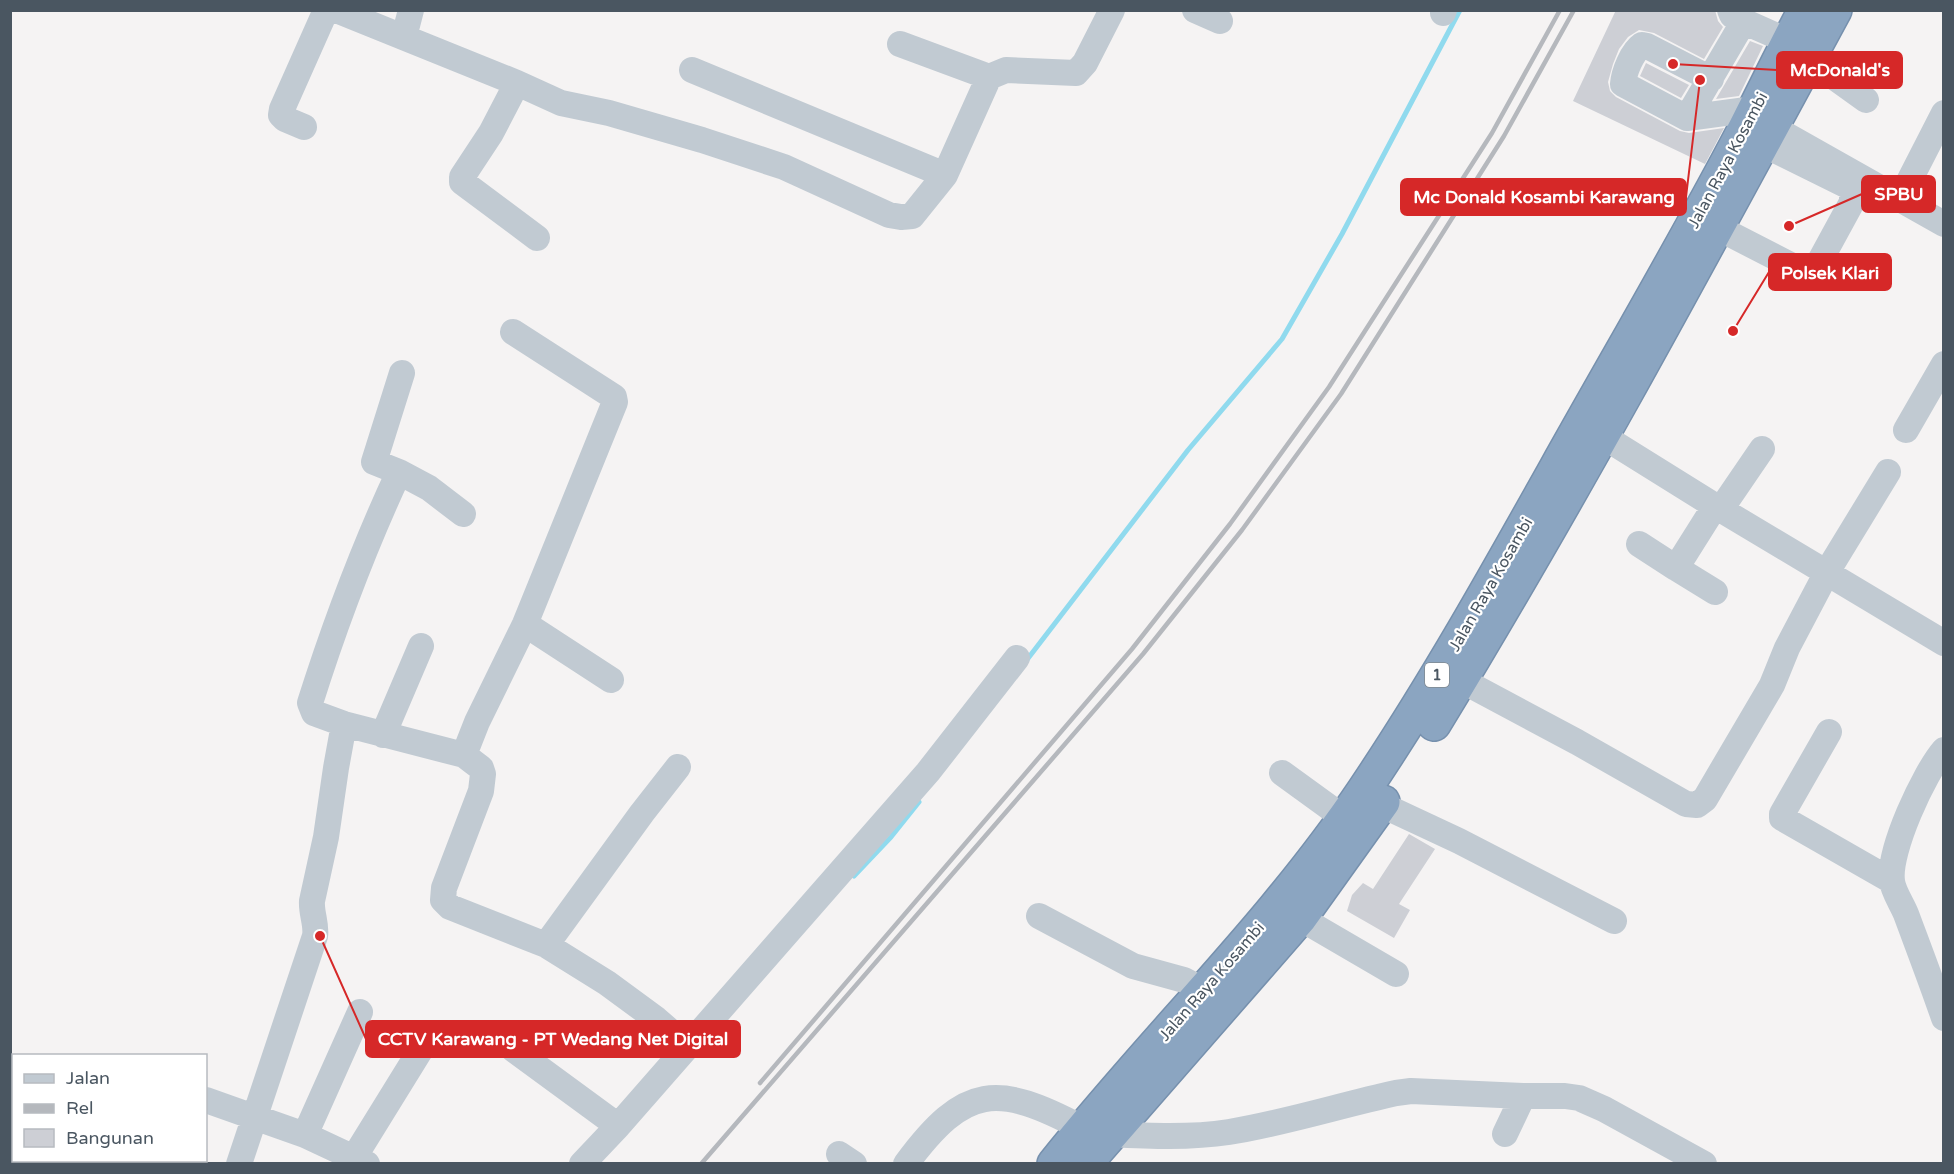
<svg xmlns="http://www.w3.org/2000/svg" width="1954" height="1174" viewBox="0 0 1954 1174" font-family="'Varela Round',sans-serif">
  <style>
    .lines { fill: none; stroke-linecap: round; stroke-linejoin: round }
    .stream { stroke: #90daee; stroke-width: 5 }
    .building { fill: #cdcfd5 }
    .highway-casing { stroke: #7690ad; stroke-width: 36 }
    .minor { stroke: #c1cad2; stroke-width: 26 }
    .highway { stroke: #8ba5c1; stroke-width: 33 }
    .rail { stroke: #b5b8bd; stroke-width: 4.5 }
    .labels { text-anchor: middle; stroke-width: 4.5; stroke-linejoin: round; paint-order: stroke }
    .shield { fill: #fff; stroke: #808990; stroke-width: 1.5 }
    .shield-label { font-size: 15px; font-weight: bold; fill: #4a5661 }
    .street-label { font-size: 16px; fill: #4a5661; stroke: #fff }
    .leader { fill: none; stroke: #d62828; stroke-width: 2 }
    .callout-dot { fill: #d62828; stroke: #fff; stroke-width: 2 }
    .callout { fill: #d62828; stroke: #d62828; stroke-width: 2 }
    .callout-label { font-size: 18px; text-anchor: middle; font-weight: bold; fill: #fff }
  </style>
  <rect width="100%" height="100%" fill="#f5f3f3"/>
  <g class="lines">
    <path class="stream" d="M1026,661L1188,450L1282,339L1342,234L1460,10
      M854,876L891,837L919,802"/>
  </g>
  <path class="building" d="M1616,10H1715L1718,21L1723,27L1704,59L1654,33L1639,30L1628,37L1619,49L1613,64L1608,82L1610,91L1616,97L1680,131L1689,133L1724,128L1705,164L1573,101Z
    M1750,41L1763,46L1739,96L1716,99Z
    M1646,63L1689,85L1681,98L1640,76Z
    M1409,834L1435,849L1399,904L1410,910L1394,938L1347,911L1352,895L1363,883L1373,889Z"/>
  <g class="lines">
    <g class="highway-casing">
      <path id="highway" d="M1434,724C1576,491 1705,250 1835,10
        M1054,1164C1155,1037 1273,925 1364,790C1434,686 1495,577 1556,468C1618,357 1683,247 1742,134C1763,93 1783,51 1805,10
        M1085,1164L1300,918L1383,802"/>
    </g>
    <path class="minor" d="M336,10L517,83L561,103L609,113L702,140L784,167L889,215L901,217L912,216L945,175L989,77L1006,70L1076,73L1085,63L1112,10
      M1195,10L1220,21
      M1730,10L1732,15L1736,18L1788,41
      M1443,13L1444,10
      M404,37L411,10
      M900,44L989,77
      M1807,62L1827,72L1866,100
      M692,70L945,175
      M1711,79L1647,46L1642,45C1632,52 1624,72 1623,84L1687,118L1754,109
      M517,83L491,133L462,177V182L537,238
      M1687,118L1738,31L1743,25L1747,23
      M304,127L285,119L281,115L282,109L326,10
      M1772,127L1944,224
      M1900,199L1944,113
      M1701,219L1804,272H1810L1815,270L1852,202V193L1850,187L1763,144
      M402,373L374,462L399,472L429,488L463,514
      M1906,430L1944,364
      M1601,435L1715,506L1944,643
      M399,472C364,547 335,624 310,703L314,713L344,724L464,755L477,722L525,624L615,402L614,397L513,332
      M1715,506L1676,568L1715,592
      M1721,509L1762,449
      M1639,544L1676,568
      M525,624L611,680
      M1461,680L1577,742L1686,804L1697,805L1705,799L1772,685L1787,648L1827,572L1888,472
      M1829,732L1782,814V818L1892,881
      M383,735L421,646
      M1944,750C1924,773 1888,851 1892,881C1893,891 1902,904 1906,914C1919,949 1932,983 1944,1018
      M464,755L481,768L483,774L481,791L444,888L443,900L450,907L546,945
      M678,767L642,813L546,945L607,983L656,1019L687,1046
      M1282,773L1344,818
      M1382,805L1459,841L1614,921
      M1039,916L1133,966L1184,980L1205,991
      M1300,918L1396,974
      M513,1049L618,1126
      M206,1100L305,1135L367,1164
      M10,1122L14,1123
      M1109,1134C1149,1136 1190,1138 1229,1132C1285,1123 1341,1105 1396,1093L1411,1091L1523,1096H1565L1579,1098L1604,1109L1704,1164
      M1505,1134L1523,1096
      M305,1135L360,1012
      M839,1154L854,1164
      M355,1156L423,1046
      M239,1164L315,936C317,925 311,913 312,901L326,837L336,768L344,724
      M582,1164L618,1126L928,772L1017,658
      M906,1164C965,1084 997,1083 1082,1128"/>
    <use href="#highway" class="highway"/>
    <path class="rail" d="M760,1083L1132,649L1230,524L1329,387L1492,133L1560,10
      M701,1164L1143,654L1242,530L1341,394L1504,136L1574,10"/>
  </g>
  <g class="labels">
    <rect class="shield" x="1425" y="663" width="24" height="24" rx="4.5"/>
    <g class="shield-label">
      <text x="1437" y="680">1</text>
    </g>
    <g class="street-label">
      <text transform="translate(1727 160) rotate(-62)" y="6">Jalan Raya Kosambi</text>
      <text transform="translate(1490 584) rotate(-60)" y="6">Jalan Raya Kosambi</text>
      <text transform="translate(1211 981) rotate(-49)" y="6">Jalan Raya Kosambi</text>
    </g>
  </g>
  <path class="leader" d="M1673 64L1777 70M1789 226L1862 194M1700 80L1686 197M1733 331L1769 272M320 936L366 1039"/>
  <g class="callout-dot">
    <circle cx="1673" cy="64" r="6"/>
    <circle cx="1789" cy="226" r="6"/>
    <circle cx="1700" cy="80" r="6"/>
    <circle cx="1733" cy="331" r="6"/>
    <circle cx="320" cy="936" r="6"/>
  </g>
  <g class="callout">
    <rect x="1777" y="52" width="125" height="36" rx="6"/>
    <rect x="1862" y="176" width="73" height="36" rx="6"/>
    <rect x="1401" y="179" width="285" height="36" rx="6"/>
    <rect x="1769" y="254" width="122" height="36" rx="6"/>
    <rect x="366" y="1021" width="374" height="36" rx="6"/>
  </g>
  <g class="callout-label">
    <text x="1840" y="76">McDonald's</text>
    <text x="1899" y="200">SPBU</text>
    <text x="1544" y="203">Mc Donald Kosambi Karawang</text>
    <text x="1830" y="279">Polsek Klari</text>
    <text x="553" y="1045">CCTV Karawang - PT Wedang Net Digital</text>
  </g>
  <rect width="1954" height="1174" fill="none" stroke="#4a5661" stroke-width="24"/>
  <rect x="12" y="1054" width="195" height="108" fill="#ffffff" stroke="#b7bbc0" stroke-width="1.5"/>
  <rect x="24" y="1074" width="30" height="9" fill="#c1cad2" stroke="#b7bbc0" stroke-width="1.5"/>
  <text x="66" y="1084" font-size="18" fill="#4a5661">Jalan</text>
  <rect x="24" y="1104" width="30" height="9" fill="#b5b8bd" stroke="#b7bbc0" stroke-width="1.5"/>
  <text x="66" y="1114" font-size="18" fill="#4a5661">Rel</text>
  <rect x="24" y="1129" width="30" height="18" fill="#cdcfd5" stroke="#b7bbc0" stroke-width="1.5"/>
  <text x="66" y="1144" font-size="18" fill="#4a5661">Bangunan</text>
</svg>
